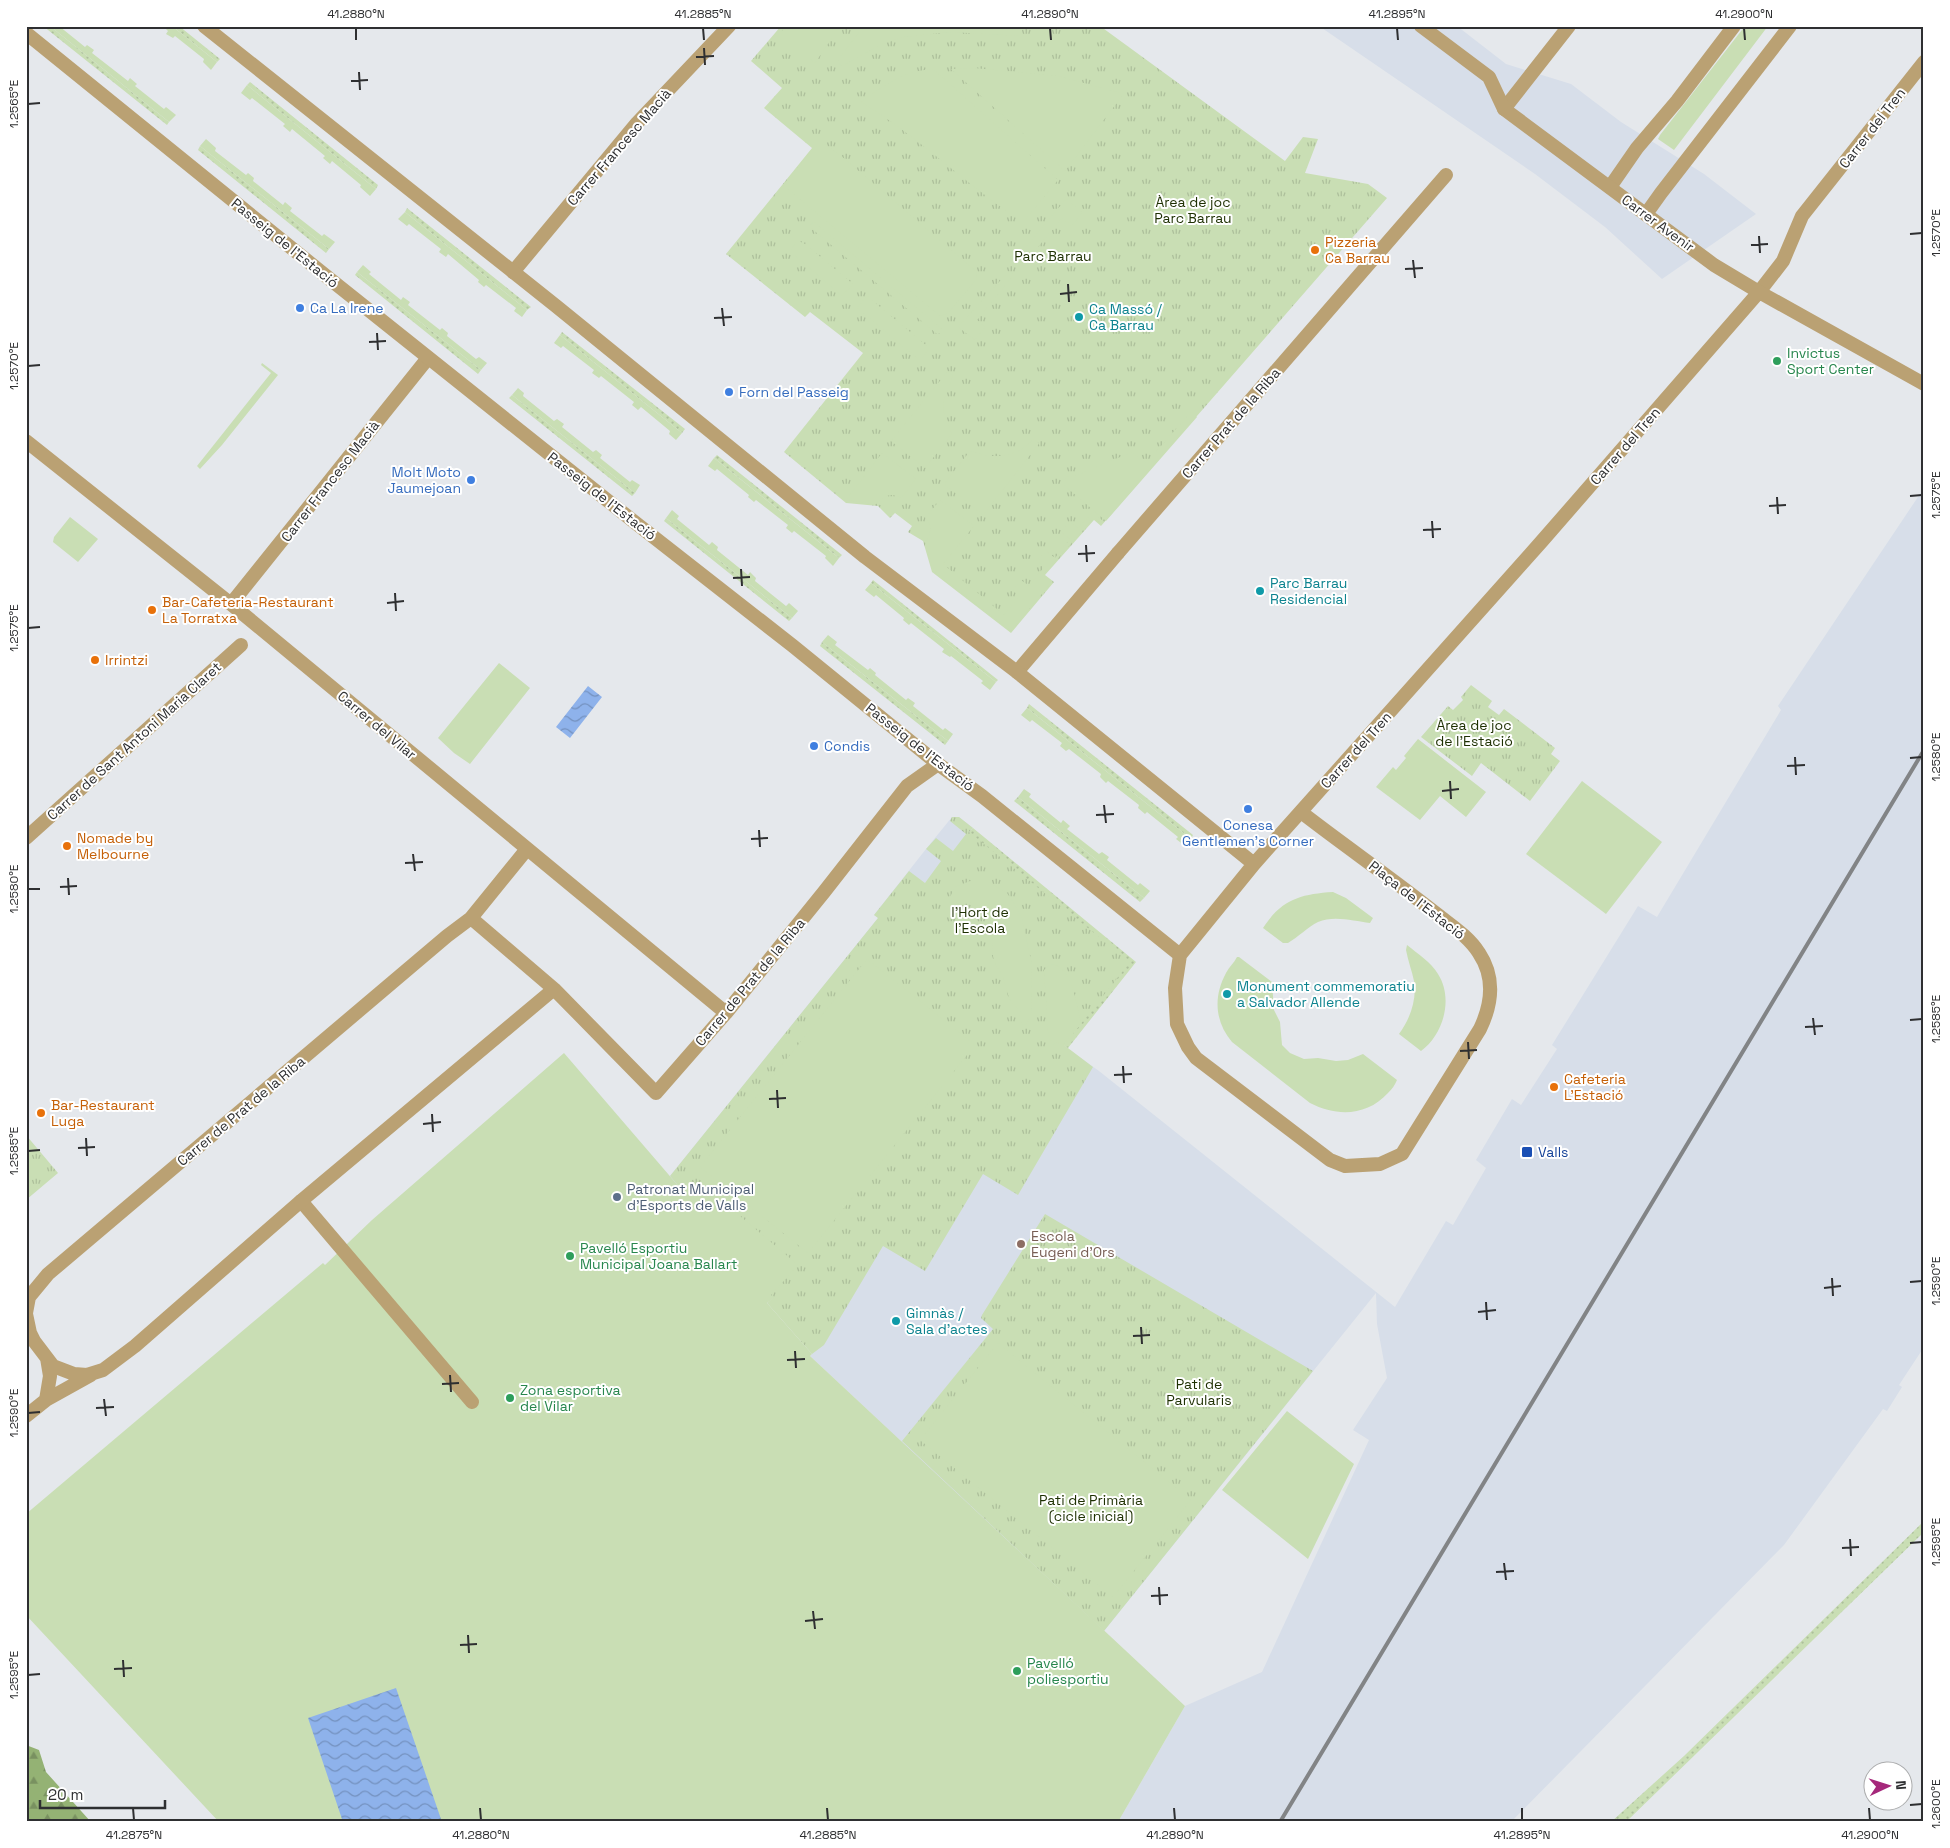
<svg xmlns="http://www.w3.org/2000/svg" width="1950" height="1848" viewBox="0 0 1950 1848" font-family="'Space Grotesk',sans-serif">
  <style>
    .built { fill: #d7dee9 }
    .grass { fill: url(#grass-dots) }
    .forest { fill: url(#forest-firs) }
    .park { fill: url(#park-tufts) }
    .garden { fill: #c9deb4 }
    .water { fill: url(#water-waves) }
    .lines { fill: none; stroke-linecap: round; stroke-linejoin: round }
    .service { stroke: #baa173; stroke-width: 14 }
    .pedestrian { stroke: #baa173; stroke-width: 14 }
    .minor { stroke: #baa173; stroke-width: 14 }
    .tertiary { stroke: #baa173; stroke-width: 14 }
    .rail { stroke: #828486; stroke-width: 4 }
    .ticks { fill: none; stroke: #2e2f31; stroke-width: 2 }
    .food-dot { fill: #e8710a; stroke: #fff; stroke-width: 2 }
    .shop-dot { fill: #3f7fe0; stroke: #fff; stroke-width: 2 }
    .culture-dot { fill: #0f9aa8; stroke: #fff; stroke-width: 2 }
    .leisure-dot { fill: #2e9e5b; stroke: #fff; stroke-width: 2 }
    .transit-dot { fill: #1a4fb4; stroke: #fff; stroke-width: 2 }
    .service-dot { fill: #5c6f8a; stroke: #fff; stroke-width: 2 }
    .education-dot { fill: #8d6e63; stroke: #fff; stroke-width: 2 }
    .labels { text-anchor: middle; stroke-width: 4; stroke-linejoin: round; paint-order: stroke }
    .street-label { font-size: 14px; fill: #2e2f31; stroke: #fff }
    .park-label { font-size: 14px; fill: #1e3002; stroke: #fff }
    .food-label { font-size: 14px; fill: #c56008; stroke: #fff; text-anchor: start }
    .shop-label { font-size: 14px; fill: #366cbe; stroke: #fff; text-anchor: start }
    .culture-label { font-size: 14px; fill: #0d838f; stroke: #fff; text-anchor: start }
    .leisure-label { font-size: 14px; fill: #27864d; stroke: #fff; text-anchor: start }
    .transit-label { font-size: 14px; fill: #164399; stroke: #fff; text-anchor: start }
    .service-label { font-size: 14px; fill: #4e5e75; stroke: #fff; text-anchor: start }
    .education-label { font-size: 14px; fill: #785e54; stroke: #fff; text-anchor: start }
    .neatline { fill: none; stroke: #2e2f31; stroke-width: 2 }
    .ticks-label { font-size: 12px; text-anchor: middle; fill: #2e2f31 }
  </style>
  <defs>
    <pattern id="grass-dots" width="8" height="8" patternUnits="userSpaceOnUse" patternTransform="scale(1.25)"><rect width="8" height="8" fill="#c9deb4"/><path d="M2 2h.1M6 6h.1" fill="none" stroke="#adbf9b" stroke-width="1.8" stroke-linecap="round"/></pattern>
    <pattern id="forest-firs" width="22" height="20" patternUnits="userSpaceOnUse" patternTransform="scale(1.25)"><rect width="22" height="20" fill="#94b274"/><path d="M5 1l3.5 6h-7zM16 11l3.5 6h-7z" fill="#799160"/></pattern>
    <pattern id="park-tufts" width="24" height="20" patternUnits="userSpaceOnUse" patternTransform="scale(1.25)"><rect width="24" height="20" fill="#c9deb4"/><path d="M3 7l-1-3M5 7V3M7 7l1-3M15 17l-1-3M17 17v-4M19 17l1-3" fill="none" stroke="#adbf9b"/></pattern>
    <pattern id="water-waves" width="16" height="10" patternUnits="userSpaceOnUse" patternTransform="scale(1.25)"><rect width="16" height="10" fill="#8eb2eb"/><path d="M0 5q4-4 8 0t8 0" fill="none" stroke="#7491bf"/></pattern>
  </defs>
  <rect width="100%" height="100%" fill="#e5e8ec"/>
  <path class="built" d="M1319,26H1457L1506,64L1571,84L1621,122L1704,174L1756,214L1662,279L1605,227L1535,174Z
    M1924,488V1347L1899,1385L1902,1387L1887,1411L1883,1409L1784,1545L1511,1822H1118L1185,1706L1262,1672L1369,1440L1353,1430L1387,1378L1377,1324L1376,1293L1104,1631L810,1356L812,1354L670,1176L878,918L874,915L926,849L952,817H959L973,828L969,832L1064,1046L1099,1071L1395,1307L1446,1221L1453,1225L1486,1168L1476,1160L1512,1099L1521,1105L1557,1049L1552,1045L1638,906L1657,917L1781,710L1778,706Z"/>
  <path class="grass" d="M43,26H50L169,122L167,125Z
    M172,26H179L220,59L217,62Z
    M250,82L378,185L376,189L247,85Z
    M200,146L329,249L326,253L198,150Z
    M407,208L531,307L527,310L405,212Z
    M357,272L481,370L478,374L355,275Z
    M562,332L685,429L682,433L560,335Z
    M512,395L635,493L632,496L509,398Z
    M717,455L842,555L839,558L714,458Z
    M666,518L792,618L789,621L664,521Z
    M873,580L998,680L996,682L871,583Z
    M822,642L948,741L945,745L820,646Z
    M1029,704L1193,835L1191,839L1027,708Z
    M1018,797L1144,898L1140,902L1014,801Z
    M973,828L1136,962L1068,1048L1063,1045L1081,1023L969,832Z
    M1924,1521V1532L1626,1822H1611L1684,1756Z"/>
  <path class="forest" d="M26,1745L39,1750L46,1772L91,1822H26Z"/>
  <path class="park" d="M781,26H1100L1285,161L1303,137L1318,139L1305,173L1368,184L1387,198L1101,526L1094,520L1045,575L1054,582L1011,633L932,572L923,541L908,532L912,526L895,513L890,518L878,506L846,503L784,452L863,353L810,312L805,317L726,254L812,148L764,108L782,88L751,61Z
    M1471,685L1492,701L1488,707L1499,715L1504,709L1555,748L1551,754L1560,761L1530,801L1481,763L1472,776L1421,737L1448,706L1453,710L1463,700L1461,697Z
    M952,817H959L973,828L969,832L1130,962L1064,1045L1093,1067L1018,1195L983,1174L925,1271L883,1246L824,1345L812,1354L767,1303L773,1298L670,1176L878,918L874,915L909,871L925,883L941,861L926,849L936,838L953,851L966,834L950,821Z
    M26,1135L58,1173L26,1200Z
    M1045,1214L1313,1371L1104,1631L902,1441L993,1329L981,1318L982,1315Z"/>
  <path class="garden" d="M50,26H59L85,47L87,45L94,50L92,53L128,81L130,78L137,84L135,86L164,109L166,107L176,115L169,122Z
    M163,26H172L217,62L211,70L203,62L204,59L175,36L173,38L166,34L168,31Z
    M786,26H840L815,63L808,57L806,59L780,33Z
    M864,26H1007L1022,29V36L950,32L904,37L882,44L842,66L838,63L840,57Z
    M1745,26H1768L1674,150L1658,139L1660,135Z
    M974,68L1058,76L1117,92L1122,96L1065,171L951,69Z
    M933,69L1058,180L1026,219L1020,220C965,184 918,136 861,102C884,85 904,71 933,69Z
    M247,85L376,189L370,196L360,187L361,185L332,161L330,164L323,158L325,156L292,129L290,132L283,126L285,124L252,98L250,100L241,93Z
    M206,139L216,148L215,151L246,175L248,173L254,178L253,181L283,205L285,202L292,208L290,211L322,236L324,234L335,242L329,249L200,146Z
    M825,144L840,155L977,272L976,280L948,313L940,316L783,185L813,148Z
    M1066,199L1082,212L1072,226L1062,218L1033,253H1027L1026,247Z
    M405,212L527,310L522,317L514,311L516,308L486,285L484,287L478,282L479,280L448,254L446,257L439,252L441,249L409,224L407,226L398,219Z
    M814,222L942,329L943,330L942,333L937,334L811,228L810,225Z
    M796,242H801L805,244L853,284L842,296L793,254L791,250Z
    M363,265L371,272L369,274L401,300L403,297L410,302L408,305L440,330L442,328L448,333L447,336L476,359L479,357L487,363L481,370L357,272Z
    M1009,271L1013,274L1012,277L977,320L985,327L975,340L958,327Z
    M867,296L927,346L928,349L923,358L916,357L857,308Z
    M560,335L682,433L676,440L669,434L670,431L641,407L638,410L632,405L634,402L601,376L599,378L592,373L594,370L563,346L561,348L554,343Z
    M262,363L278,375L222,445L200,469L197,466L271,373L261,365Z
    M948,371L953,376L944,399L943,411L952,434L925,468L891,441Z
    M518,388L524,393L523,396L554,421L557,419L564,424L562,427L593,452L596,450L602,455L600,458L630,482L632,480L640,485L635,493L512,395Z
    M1191,412L1197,417L1106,521L1065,486L1064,482L1067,477L1080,474L1132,452L1146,463Z
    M1033,439L1039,443L1038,445L983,515L944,484L970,451C974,451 977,453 981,454C1000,459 1021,455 1033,439Z
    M882,453L916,479L901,498C891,492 883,496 876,504L846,500Z
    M714,458L839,558L833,566L825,558L826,556L794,531L792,533L786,528L788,525L756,500L754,502L748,497L749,495L717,469L715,471L708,466Z
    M940,500L974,526L943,564L1004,615L1019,597L1013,590L1021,580L1029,586L1044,567L1037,561L1046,551L1055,558L1070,539L1061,532L1070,522L1078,528L1093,512L1103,521L1101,524L1094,518L1043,575L1051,583L1011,631L934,572L925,542C931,535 933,524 925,518Z
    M672,510L679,516L677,519L709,545L712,542L718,547L717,550L748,575L750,572L756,578L755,581L786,606L789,603L798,611L792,618L666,518Z
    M70,517L98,539L78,562L53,542L54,537Z
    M871,583L996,682L990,690L981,683L983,681L951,656L950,657L942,652L944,649L911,623L909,625L903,620L904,618L876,595L874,597L865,590Z
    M828,635L837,642L835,645L868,670L870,668L876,673L875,675L906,700L908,698L915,703L913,706L943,730L945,728L953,734L948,741L822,642Z
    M499,663L530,688L470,764L454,753L438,738Z
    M1027,708L1191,839L1185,846L1176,839L1178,837L1147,812L1145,814L1138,808L1139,805L1108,781L1106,783L1100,777L1101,774L1069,749L1066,751L1060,746L1062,743L1032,720L1030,722L1021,715Z
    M1418,739L1486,792L1466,817L1440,796L1420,820L1376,787L1393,767L1396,770L1406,758L1404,756Z
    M1582,781L1662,842L1606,914L1526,854Z
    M1024,789L1031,794L1029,797L1061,823L1063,820L1070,826L1067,829L1099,854L1102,852L1109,857L1107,860L1138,885L1140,883L1150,891L1144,898L1018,797Z
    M970,881L990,883L1007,893L1015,905L1022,919L1032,965L1031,1016L1026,1025L1022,1024L1019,1019L1021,1011C1018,1008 1014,1006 1012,1003C1007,996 1006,985 1003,977C1000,970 994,964 993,956C990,928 1001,923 973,902L952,904L948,901L955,887Z
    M1333,892L1346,898L1373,918L1370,923C1354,921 1334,915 1318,922C1308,927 1298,937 1288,943H1283L1263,928C1281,900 1300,894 1333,892Z
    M1407,945C1418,954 1431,962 1438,974C1454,999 1443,1035 1421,1051L1399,1034C1410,1019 1417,1000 1414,981C1412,971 1408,961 1406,950Z
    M1237,957H1239L1272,982L1274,1010L1280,1022L1282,1045L1290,1053L1304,1059L1318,1058L1336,1061L1348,1060L1363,1054L1397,1080C1395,1085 1392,1089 1388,1093C1367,1116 1337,1117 1310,1103L1232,1042C1215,1022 1213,997 1226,973C1229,967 1234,963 1237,957Z
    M867,959L975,1045L808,1253L700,1167Z
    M1051,964C1072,966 1077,1006 1081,1023L1063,1045L1056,1042L1053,1045C1043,1026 1049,1013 1046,994C1045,986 1044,979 1044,970Z
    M564,1053L687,1196L700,1182L798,1265L771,1295L774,1298L767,1303L812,1354L810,1356L1185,1706L1118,1822H219L26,1615V1514L323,1263L325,1265L372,1220Z
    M998,1343L1191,1500L1113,1597L920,1440Z
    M1287,1411L1354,1464L1308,1559L1222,1490Z"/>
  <path class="water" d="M588,686L602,697L570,738L556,727Z
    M396,1688L442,1822H343L308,1718Z"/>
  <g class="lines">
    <path class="service" d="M1610,187L1637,148L1677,101L1734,26
      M1646,214L1661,193L1790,26
      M301,1201L472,1402"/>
    <path class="pedestrian" d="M1118,553L1446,175
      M26,838L241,645"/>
    <path class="minor" d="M1504,109L1569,26
      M513,272L637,123L729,26
      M1759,292L1783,261L1802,216L1924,62
      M26,441L231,604L726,1013
      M231,604L428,358
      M1017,672L1118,553
      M471,918L554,989L656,1093L726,1013L824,892L907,786L938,764
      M26,1313L29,1297L48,1274L447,936L471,918L527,849
      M26,1314L30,1333L34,1341L53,1366L74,1374L87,1375L103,1370L135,1346L301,1201L554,989
      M46,1400L50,1376L47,1358
      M26,1416L46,1400L91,1375"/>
    <path class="tertiary" d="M204,26L556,306L865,557L1017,672L1254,864
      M1421,26L1489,77L1504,109L1714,265L1759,292L1924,384
      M26,33L331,280L637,524L793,646L938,764L982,796L1180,955
      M1301,812C1346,847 1393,879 1438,915C1452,926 1469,937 1479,953C1495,977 1492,1004 1480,1029L1402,1154L1380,1164L1345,1166L1330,1160L1196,1058L1188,1047L1177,1024L1175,988L1180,955L1254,864L1542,541L1759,292"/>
    <path class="rail" d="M1280,1822L1924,750"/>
  </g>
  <path class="ticks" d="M356,28V40M703,28L704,40M1050,28L1051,40M1397,28L1398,40M1744,28L1745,40M704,48L705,65M696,57L714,56M359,72L360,90M351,81L368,80M28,104L40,103M1910,234L1922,233M1759,236L1760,253M1751,245L1768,244M1413,260L1415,278M1405,269L1423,268M1068,284L1069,302M1060,294L1077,292M722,308L724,326M714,318L732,317M377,333L378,350M369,342L386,341M28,366L40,365M1910,496L1922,495M1777,497L1778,514M1769,506L1786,505M1432,521L1433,538M1423,530L1441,529M1086,545L1087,562M1078,554L1095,553M741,569L742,586M733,578L750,577M395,593L396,611M387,603L404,601M28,628L40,627M1795,757L1796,775M1910,758L1922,757M1787,766L1805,765M1450,781L1451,799M1442,791L1459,789M1104,805L1106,823M1096,815L1114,814M759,830L760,847M751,839L768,838M413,854L415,871M405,863L423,862M68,878L69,895M60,887L77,886M28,889H40M1813,1018L1815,1035M1910,1020L1922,1019M1805,1027L1823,1026M1468,1042L1469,1059M1460,1051L1477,1050M1123,1066L1124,1083M1114,1075L1132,1074M777,1090L778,1108M769,1099L786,1098M432,1114L433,1132M423,1124L441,1122M86,1138L87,1156M78,1148L95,1147M28,1151L40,1150M1832,1278L1833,1296M1910,1282L1922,1281M1824,1288L1841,1286M1486,1302L1487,1320M1478,1312L1496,1310M1141,1327L1142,1344M1133,1336L1150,1335M795,1351L796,1368M787,1360L805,1359M450,1375L451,1392M442,1384L459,1383M104,1399L106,1416M96,1408L114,1407M28,1413L40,1412M1850,1539L1851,1556M1910,1543L1922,1542M1842,1548L1859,1547M1504,1563L1506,1580M1496,1572L1514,1571M1159,1587L1160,1605M1151,1596L1168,1595M813,1611L815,1629M805,1621L823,1619M468,1635L469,1653M460,1645L477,1644M123,1660L124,1677M114,1669L132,1668M28,1675L40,1674M1910,1805L1922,1804M133,1808L134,1820M480,1808L481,1820M827,1808L828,1820M1174,1808L1175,1820M1522,1808V1820M1869,1808L1870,1820"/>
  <g class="food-dot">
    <circle cx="1315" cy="250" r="5"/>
    <circle cx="152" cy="610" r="5"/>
    <circle cx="95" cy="660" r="5"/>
    <circle cx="67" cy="846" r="5"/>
    <circle cx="1554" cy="1087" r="5"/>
    <circle cx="41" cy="1113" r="5"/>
  </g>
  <g class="shop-dot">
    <circle cx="300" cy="308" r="5"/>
    <circle cx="729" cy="392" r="5"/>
    <circle cx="471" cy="480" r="5"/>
    <circle cx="814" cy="746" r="5"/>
    <circle cx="1248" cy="809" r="5"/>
  </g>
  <g class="culture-dot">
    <circle cx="1079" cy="317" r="5"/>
    <circle cx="1260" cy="591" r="5"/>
    <circle cx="1227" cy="994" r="5"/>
    <circle cx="896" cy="1321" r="5"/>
  </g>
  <g class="leisure-dot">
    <circle cx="1777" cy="361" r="5"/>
    <circle cx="570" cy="1256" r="5"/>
    <circle cx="510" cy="1398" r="5"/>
    <circle cx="1017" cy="1671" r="5"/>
  </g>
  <rect class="transit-dot" x="1521" y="1146" width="12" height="12" rx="2.5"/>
  <circle class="service-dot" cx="617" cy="1197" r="5"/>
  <circle class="education-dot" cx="1021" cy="1244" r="5"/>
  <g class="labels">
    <g class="street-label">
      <text transform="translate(1872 128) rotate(-52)" y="5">Carrer del Tren</text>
      <text transform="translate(619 147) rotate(-49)" y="5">Carrer Francesc Macià</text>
      <text transform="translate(1658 223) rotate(36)" y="5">Carrer Avenir</text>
      <text transform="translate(285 243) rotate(39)" y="5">Passeig de l'Estació</text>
      <text transform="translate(1231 423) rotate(-49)" y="5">Carrer Prat de la Riba</text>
      <text transform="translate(1625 446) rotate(-49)" y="5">Carrer del Tren</text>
      <text transform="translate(330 481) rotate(-52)" y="5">Carrer Francesc Macià</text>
      <text transform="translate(602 496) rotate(38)" y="5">Passeig de l'Estació</text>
      <text transform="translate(377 725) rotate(40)" y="5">Carrer del Vilar</text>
      <text transform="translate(134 741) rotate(-42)" y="5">Carrer de Sant Antoni Maria Claret</text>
      <text transform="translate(920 747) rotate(38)" y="5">Passeig de l'Estació</text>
      <text transform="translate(1356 750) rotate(-48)" y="5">Carrer del Tren</text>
      <text transform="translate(1417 900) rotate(38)" y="5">Plaça de l'Estació</text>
      <text transform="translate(750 982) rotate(-50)" y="5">Carrer de Prat de la Riba</text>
      <text transform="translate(241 1111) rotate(-40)" y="5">Carrer de Prat de la Riba</text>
    </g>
    <g class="park-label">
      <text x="1193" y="207">Àrea de joc<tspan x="1193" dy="16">Parc Barrau</tspan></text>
      <text x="1053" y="261">Parc Barrau</text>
      <text x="1474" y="730">Àrea de joc<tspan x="1474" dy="16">de l'Estació</tspan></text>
      <text x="980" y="917">l'Hort de<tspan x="980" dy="16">l'Escola</tspan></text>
      <text x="1199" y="1389">Pati de<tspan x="1199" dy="16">Parvularis</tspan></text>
      <text x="1091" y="1505">Pati de Primària<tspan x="1091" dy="16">(cicle inicial)</tspan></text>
    </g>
    <g class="food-label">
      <text x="1325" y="247">Pizzeria<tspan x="1325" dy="16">Ca Barrau</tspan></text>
      <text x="162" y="607">Bar-Cafeteria-Restaurant<tspan x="162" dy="16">La Torratxa</tspan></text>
      <text x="105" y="665">Irrintzi</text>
      <text x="77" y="843">Nomade by<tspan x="77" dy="16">Melbourne</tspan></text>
      <text x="1564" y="1084">Cafeteria<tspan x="1564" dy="16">L'Estació</tspan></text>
      <text x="51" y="1110">Bar-Restaurant<tspan x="51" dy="16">Luga</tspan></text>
    </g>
    <g class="shop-label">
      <text x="310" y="313">Ca La Irene</text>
      <text x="739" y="397">Forn del Passeig</text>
      <text x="461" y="477" text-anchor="end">Molt Moto<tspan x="461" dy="16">Jaumejoan</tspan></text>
      <text x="824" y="751">Condis</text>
      <text x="1248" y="830" text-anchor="middle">Conesa<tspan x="1248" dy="16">Gentlemen's Corner</tspan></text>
    </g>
    <g class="culture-label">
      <text x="1089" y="314">Ca Massó /<tspan x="1089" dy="16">Ca Barrau</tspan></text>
      <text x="1270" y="588">Parc Barrau<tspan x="1270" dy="16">Residencial</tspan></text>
      <text x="1237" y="991">Monument commemoratiu<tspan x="1237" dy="16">a Salvador Allende</tspan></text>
      <text x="906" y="1318">Gimnàs /<tspan x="906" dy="16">Sala d'actes</tspan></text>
    </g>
    <g class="leisure-label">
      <text x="1787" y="358">Invictus<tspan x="1787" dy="16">Sport Center</tspan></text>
      <text x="580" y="1253">Pavelló Esportiu<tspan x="580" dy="16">Municipal Joana Ballart</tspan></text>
      <text x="520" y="1395">Zona esportiva<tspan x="520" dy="16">del Vilar</tspan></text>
      <text x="1027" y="1668">Pavelló<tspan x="1027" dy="16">poliesportiu</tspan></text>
    </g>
    <g class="transit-label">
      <text x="1538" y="1157">Valls</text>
    </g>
    <g class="service-label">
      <text x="627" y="1194">Patronat Municipal<tspan x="627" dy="16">d’Esports de Valls</tspan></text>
    </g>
    <g class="education-label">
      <text x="1031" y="1241">Escola<tspan x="1031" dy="16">Eugeni d'Ors</tspan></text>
    </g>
  </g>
  <rect width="1950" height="1848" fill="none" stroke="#ffffff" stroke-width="55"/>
  <g transform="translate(1888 1786) rotate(86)"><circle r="24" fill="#ffffff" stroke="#abacad"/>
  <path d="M0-4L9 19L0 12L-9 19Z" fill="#a5287b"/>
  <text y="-8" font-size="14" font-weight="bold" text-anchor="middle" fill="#2e2f31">N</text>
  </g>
  <path d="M40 1800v8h125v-8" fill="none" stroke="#2e2f31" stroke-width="2.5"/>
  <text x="48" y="1800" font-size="15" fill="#2e2f31" stroke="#ffffff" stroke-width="4" paint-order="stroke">20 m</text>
  <rect x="28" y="28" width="1894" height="1792" class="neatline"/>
  <g class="ticks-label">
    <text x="356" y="18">41.2880°N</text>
    <text x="703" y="18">41.2885°N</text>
    <text x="1050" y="18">41.2890°N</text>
    <text x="1397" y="18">41.2895°N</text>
    <text x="1744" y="18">41.2900°N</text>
    <text transform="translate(14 104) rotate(-90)" y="4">1.2565°E</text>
    <text transform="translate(1936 233) rotate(-90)" y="4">1.2570°E</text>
    <text transform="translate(14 366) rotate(-90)" y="4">1.2570°E</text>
    <text transform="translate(1936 495) rotate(-90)" y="4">1.2575°E</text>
    <text transform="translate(14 628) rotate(-90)" y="4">1.2575°E</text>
    <text transform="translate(1936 757) rotate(-90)" y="4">1.2580°E</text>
    <text transform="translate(14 889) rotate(-90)" y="4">1.2580°E</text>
    <text transform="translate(1936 1019) rotate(-90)" y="4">1.2585°E</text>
    <text transform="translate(14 1151) rotate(-90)" y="4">1.2585°E</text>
    <text transform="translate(1936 1281) rotate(-90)" y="4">1.2590°E</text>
    <text transform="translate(14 1413) rotate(-90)" y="4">1.2590°E</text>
    <text transform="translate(1936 1542) rotate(-90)" y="4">1.2595°E</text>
    <text transform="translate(14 1675) rotate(-90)" y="4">1.2595°E</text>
    <text transform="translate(1936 1804) rotate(-90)" y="4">1.2600°E</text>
    <text x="134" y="1839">41.2875°N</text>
    <text x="481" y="1839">41.2880°N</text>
    <text x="828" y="1839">41.2885°N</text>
    <text x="1175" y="1839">41.2890°N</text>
    <text x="1522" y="1839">41.2895°N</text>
    <text x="1870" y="1839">41.2900°N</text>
  </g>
</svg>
